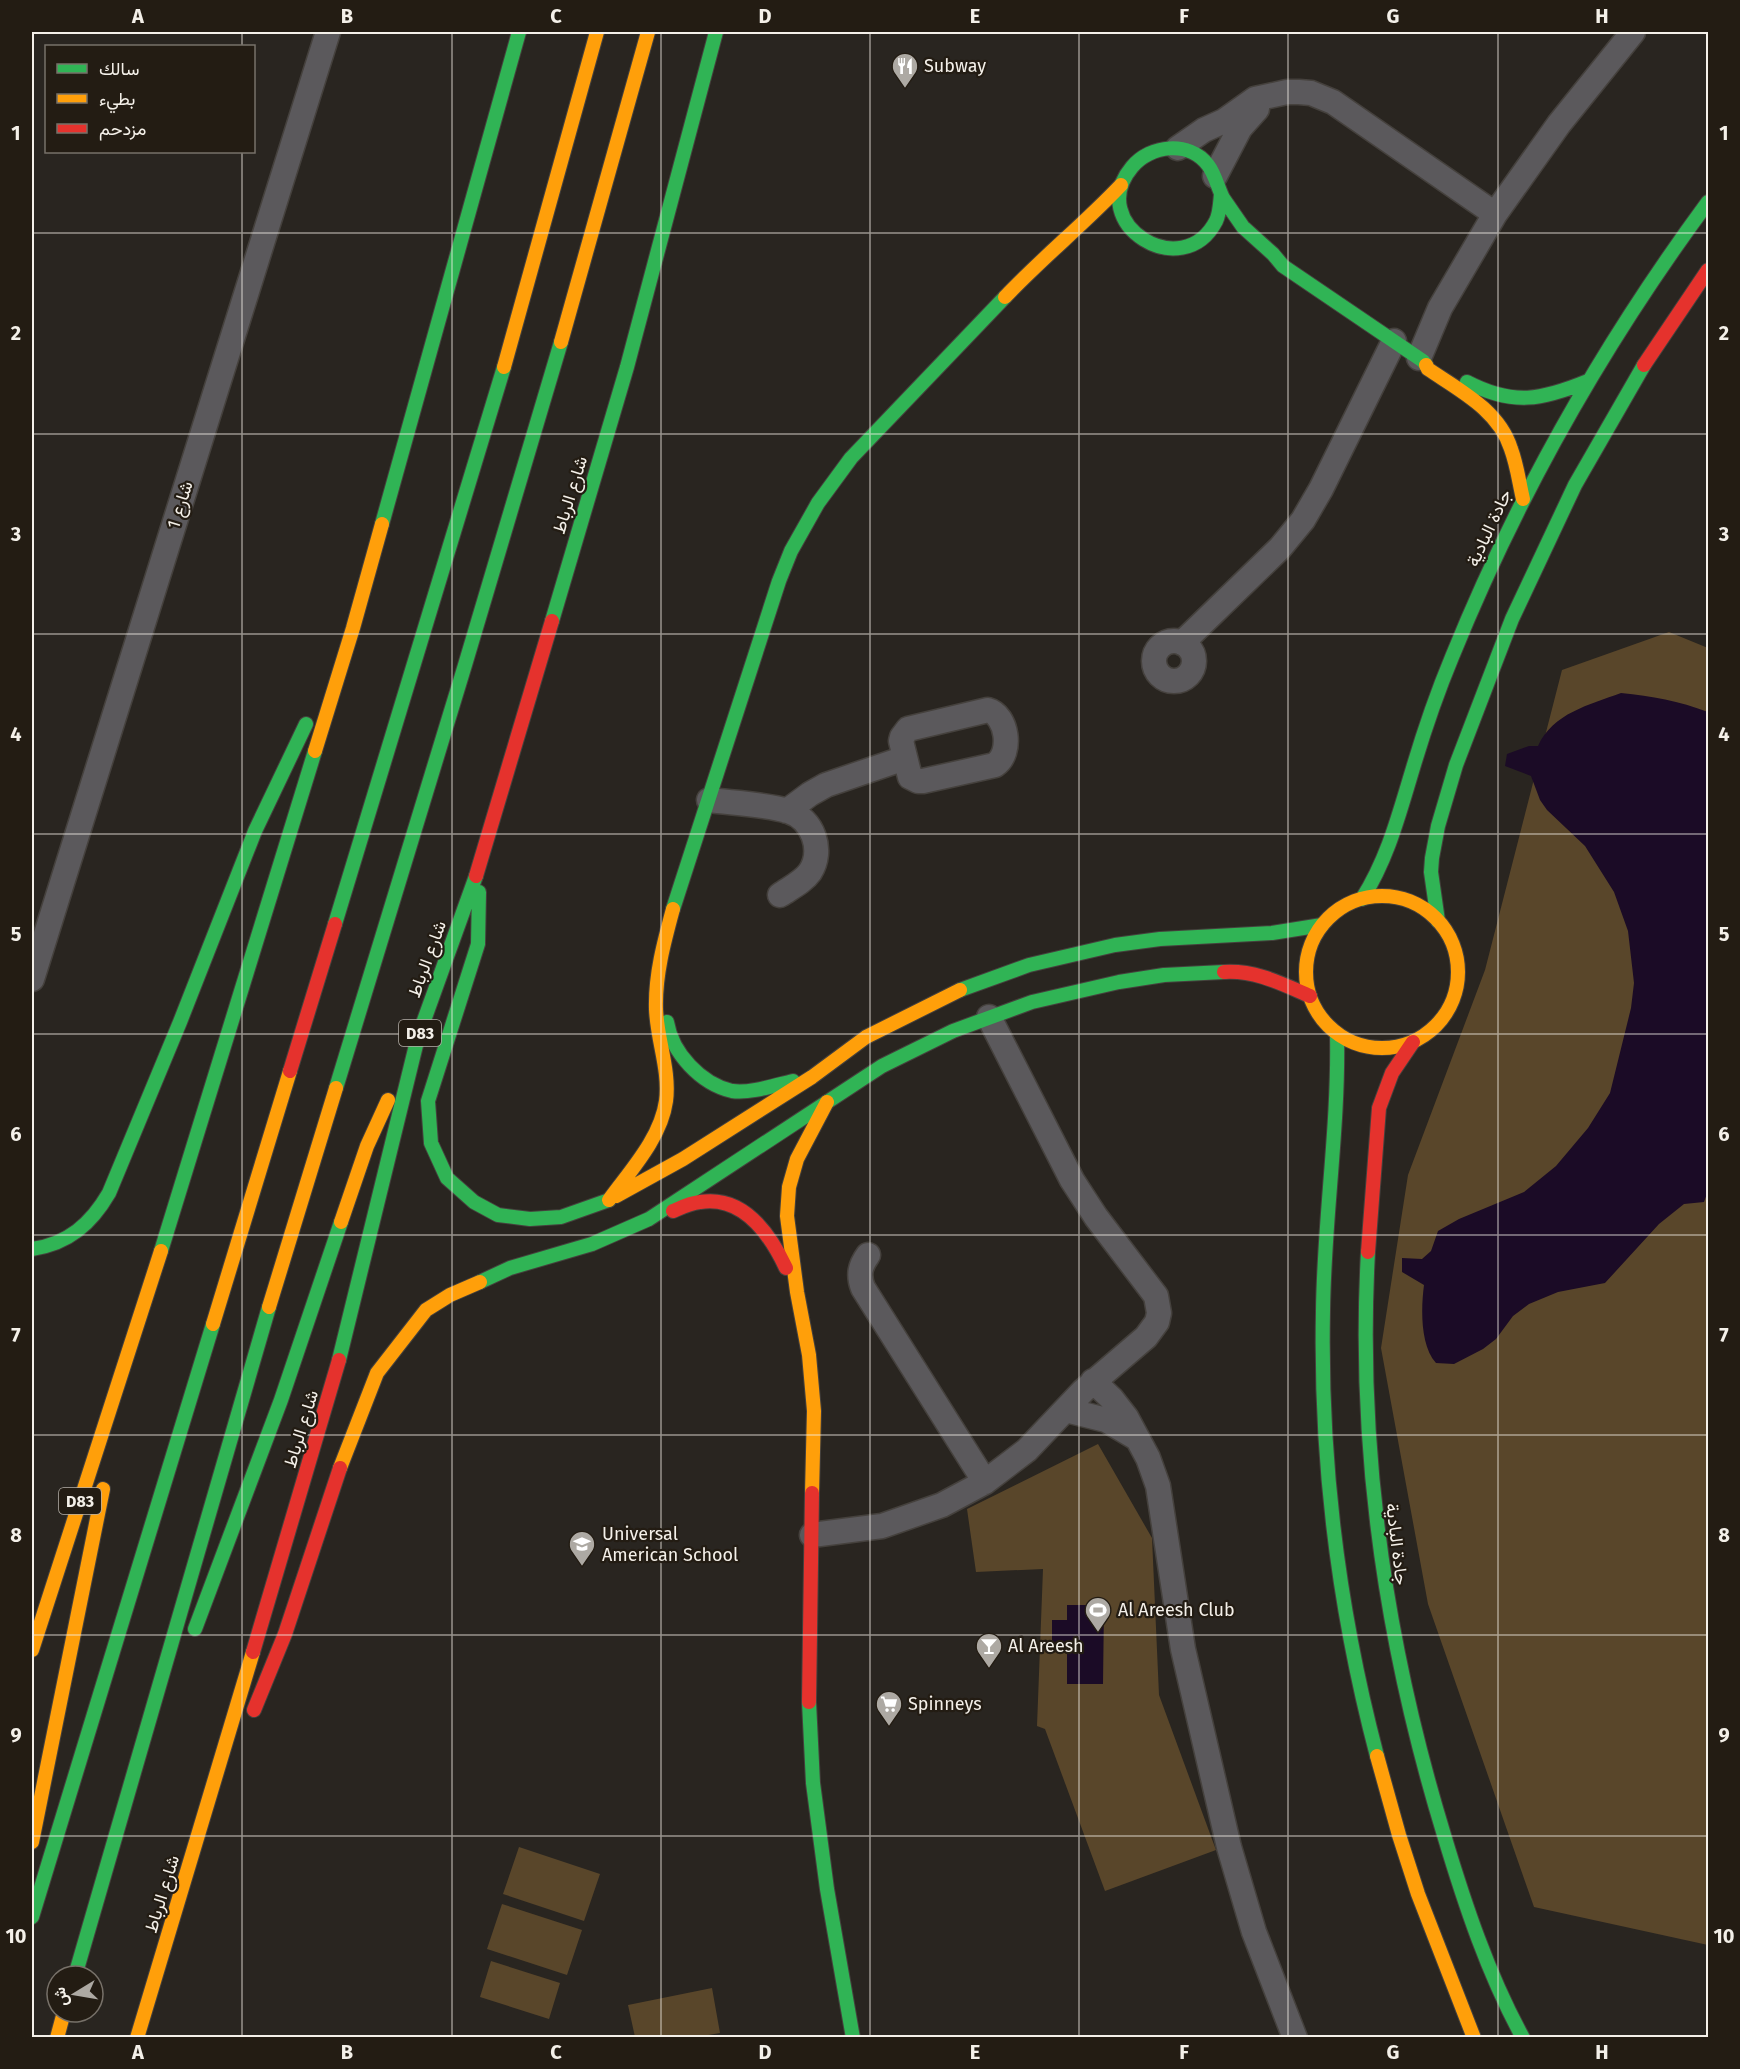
<svg xmlns="http://www.w3.org/2000/svg" width="1740" height="2069" viewBox="0 0 1740 2069" font-family="'Fira Sans',Vazirmatn,sans-serif">
  <style>
    .green { fill: #59462a }
    .water { fill: #1b0b26 }
    .lines { fill: none; stroke-linecap: round; stroke-linejoin: round }
    .street-casing { stroke: #45413d; stroke-width: 27 }
    .fast-casing { stroke: #45413d; stroke-width: 16 }
    .slow-casing { stroke: #45413d; stroke-width: 16 }
    .jam-casing { stroke: #45413d; stroke-width: 16 }
    .street { stroke: #5b595c; stroke-width: 24 }
    .fast { stroke: #30b455; stroke-width: 14 }
    .slow { stroke: #ff9f0a; stroke-width: 14 }
    .jam { stroke: #e5322d; stroke-width: 14 }
    .grid { fill: none; stroke: #f4f0e9; stroke-width: 1.5; stroke-opacity: 0.55 }
    .labels { text-anchor: middle; stroke-width: 4.5; stroke-linejoin: round; paint-order: stroke }
    .shield { fill: #231c13; stroke: #b5b0a9; stroke-width: 1.5 }
    .shield-label { font-size: 16px; font-weight: bold; fill: #f4f0e9 }
    .poi-label { font-size: 18px; fill: #f4f0e9; stroke: #231c13; text-anchor: start }
    .street-label { font-size: 18px; fill: #f4f0e9; stroke: #231c13 }
    .neatline { fill: none; stroke: #f4f0e9; stroke-width: 2 }
    .grid-label { font-size: 20px; text-anchor: middle; font-weight: bold; fill: #f4f0e9 }
  </style>
  <rect width="100%" height="100%" fill="#292520"/>
  <path class="green" d="M1669,632L1708,648V1945L1534,1907L1428,1604L1381,1348L1408,1175L1485,970L1562,670Z
    M1098,1444L1152,1538L1159,1695L1216,1850L1105,1891L1045,1729L1037,1726L1043,1569L976,1572L967,1509Z
    M519,1847L600,1874L584,1921L503,1894Z
    M502,1904L582,1930L567,1975L487,1949Z
    M491,1961L560,1983L549,2019L480,1997Z
    M712,1988L720,2033L697,2037H635L628,2005Z"/>
  <path class="water" d="M1621,693C1652,696 1679,701 1708,712V1191L1704,1202L1684,1204L1659,1224L1605,1283L1558,1292L1529,1304L1513,1316L1496,1339L1483,1349L1454,1364L1436,1363C1420,1345 1421,1308 1424,1285L1402,1272V1258L1422,1259L1431,1251L1438,1231L1459,1219L1524,1192L1556,1166L1588,1128L1610,1093L1631,1008L1634,983L1628,931L1614,892L1585,846L1547,810L1540,800L1531,776L1505,766L1507,754L1529,746H1538C1553,713 1589,705 1621,693Z
    M1067,1605H1104L1103,1684H1067V1646H1052V1620H1067Z"/>
  <g class="lines">
    <g class="street-casing">
      <path id="street" d="M1178,148L1204,130L1224,121L1255,99L1287,92H1299L1311,93L1333,102L1495,214
        M1215,176L1240,128L1257,109
        M1419,358L1440,308L1495,214L1559,124L1633,32
        M1154 661a20 20 0 1 1 40 0a20 20 0 1 1-40 0Z
        M1182,643L1280,548L1303,520L1321,489L1394,341
        M988,710C1007,715 1013,753 995,765L923,781H918L910,777L901,741L902,737L908,729Z
        M709,800C734,803 765,804 788,811C813,819 824,850 810,872C803,882 790,888 780,895
        M787,811L810,794L826,785L905,758
        M32,979L328,32
        M868,1255C860,1266 858,1275 863,1288L985,1482
        M1093,1381L1112,1399L1126,1417L1148,1458L1158,1486L1183,1649L1229,1847L1254,1932L1295,2038
        M1066,1410L1106,1420L1138,1439
        M812,1535L882,1526L942,1505L985,1482L1027,1450L1083,1391L1146,1337L1157,1322L1159,1313L1156,1296L1096,1217L1072,1180L989,1017"/>
    </g>
    <g class="fast-casing">
      <path id="fast" d="M1221,194C1220,203 1220,213 1216,221C1183,285 1084,224 1132,167C1150,145 1189,140 1208,165C1215,174 1218,188 1223,198L1243,227L1273,254L1283,266L1423,361L1426,365
        M1467,382C1513,406 1542,400 1588,381
        M382,524L519,32
        M552,621L627,367L716,32
        M479,892L478,944L428,1101L431,1143L447,1178L474,1202L498,1215L530,1219L561,1217L609,1200
        M1362,899C1388,858 1399,814 1413,768C1424,731 1437,693 1452,657C1518,494 1604,343 1708,202
        M673,909L779,581L791,551L818,503L851,458L1005,297
        M1438,921L1431,872L1432,858L1438,826L1456,765L1512,619L1575,485L1644,365
        M335,924L504,367
        M960,990L1029,965L1115,945L1160,939L1272,933L1322,925
        M667,1022C672,1053 701,1084 732,1091C749,1094 776,1085 793,1081
        M1337,1034C1339,1127 1324,1218 1323,1311C1320,1460 1339,1612 1377,1756
        M336,1088L465,665L561,342
        M649,1219L882,1066L953,1031L1032,1002L1119,982L1164,975L1224,972
        M32,1249C68,1244 91,1224 109,1193L180,1022L255,831L306,724
        M161,1251L315,751
        M1368,1252C1357,1450 1386,1645 1444,1835C1465,1905 1488,1974 1523,2038
        M480,1282L510,1268L592,1244L649,1219
        M339,1360L418,1037L476,876
        M195,1629L281,1400L341,1222
        M809,1702L813,1783L827,1889L853,2038
        M32,1917L213,1324
        M75,1976L269,1307"/>
    </g>
    <g class="slow-casing">
      <path id="slow" d="M1005,297C1042,258 1084,224 1121,185
        M561,342L648,32
        M1426,365L1428,369C1459,390 1499,410 1511,449C1517,465 1519,482 1523,499
        M504,367L597,32
        M315,751L353,628L382,524
        M1306 972a76 76 0 1 1 152 0a76 76 0 1 1-152 0Z
        M616,1196L683,1159L812,1077L866,1037L960,990
        M609,1200C630,1171 661,1138 666,1101C670,1070 657,1040 656,1009C655,975 664,942 673,909
        M341,1222L367,1146L388,1100
        M269,1307L336,1088
        M213,1324L290,1071
        M340,1468L377,1373L426,1310L450,1295L480,1282
        M812,1493L814,1411L809,1355L797,1292L787,1216L789,1187L797,1159L827,1102
        M32,1650L161,1251
        M1377,1756L1399,1835L1418,1894L1474,2038
        M32,1842L103,1489
        M57,2038L64,2012
        M137,2038L253,1652"/>
    </g>
    <g class="jam-casing">
      <path id="jam" d="M1644,365L1708,270
        M476,876L552,621
        M1224,972C1256,970 1282,984 1310,996
        M290,1071L335,924
        M673,1211C682,1207 690,1203 700,1202C743,1195 770,1234 786,1268
        M1368,1252L1379,1108L1392,1073L1413,1042
        M253,1652L339,1360
        M809,1702L812,1493
        M254,1710L285,1634L340,1468"/>
    </g>
    <use href="#street" class="street"/>
    <use href="#fast" class="fast"/>
    <use href="#slow" class="slow"/>
    <use href="#jam" class="jam"/>
  </g>
  <path class="grid" d="M242,32V46M452,32V2038M661,32V2038M870,32V2038M1079,32V2038M1288,32V2038M1498,32V2038M242,152V2038M32,233H1708M32,434H1708M32,634H1708M32,834H1708M32,1034H1708M32,1235H1708M32,1435H1708M32,1635H1708M32,1836H1708"/>
  <defs>
    <g id="restaurant-pin" transform="scale(1.35)"><path d="M0 17L-7.5 6A9.5 9.5 0 1 1 7.5 6Z" fill="#ada9a3" stroke="#231c13"/><path d="M-5-6h1v4h1v-4h1v4h1v-4h1v5L-1.5 .5V6h-2V.5L-5-1ZM5-6V6H3V1.5H1.5Q1.5-4 5-6Z" fill="#fff"/></g>
    <g id="school-pin" transform="scale(1.35)"><path d="M0 17L-7.5 6A9.5 9.5 0 1 1 7.5 6Z" fill="#ada9a3" stroke="#231c13"/><path d="M0-5L7-2L0 1L-7-2ZM-4 1L0 2.5L4 1V4Q0 6-4 4Z" fill="#fff"/></g>
    <g id="stadium-pin" transform="scale(1.35)"><path d="M0 17L-7.5 6A9.5 9.5 0 1 1 7.5 6Z" fill="#ada9a3" stroke="#231c13"/><path d="M0-5a6.5 5 0 1 0 0 10a6.5 5 0 1 0 0-10ZM-3.5-1.8h7v3.6h-7Z" fill="#fff"/></g>
    <g id="bar-pin" transform="scale(1.35)"><path d="M0 17L-7.5 6A9.5 9.5 0 1 1 7.5 6Z" fill="#ada9a3" stroke="#231c13"/><path d="M-6-5H6L.8 .8V4.5H3.5V6h-7V4.5H-.8V.8Z" fill="#fff"/></g>
    <g id="supermarket-pin" transform="scale(1.35)"><path d="M0 17L-7.5 6A9.5 9.5 0 1 1 7.5 6Z" fill="#ada9a3" stroke="#231c13"/><path d="M-6-5.5h2.5l.6 2H6L4.5 2H-2.5L-4.4-4H-6ZM-1.5 3.2a1.3 1.3 0 1 0 .1 0ZM3 3.2a1.3 1.3 0 1 0 .1 0Z" fill="#fff"/></g>
  </defs>
  <g fill-rule="evenodd">
    <use href="#restaurant-pin" x="905" y="66"/>
    <use href="#school-pin" x="582" y="1544"/>
    <use href="#stadium-pin" x="1098" y="1610"/>
    <use href="#bar-pin" x="989" y="1646"/>
    <use href="#supermarket-pin" x="889" y="1704"/>
  </g>
  <g class="labels">
    <g class="shield">
      <rect x="399" y="1020" width="42" height="26" rx="4.5"/>
      <rect x="59" y="1488" width="42" height="26" rx="4.5"/>
    </g>
    <g class="shield-label">
      <text x="420" y="1039">D83</text>
      <text x="80" y="1507">D83</text>
    </g>
    <g class="poi-label">
      <text x="924" y="72">Subway</text>
      <text x="602" y="1540">Universal<tspan x="602" dy="21">American School</tspan></text>
      <text x="1118" y="1616">Al Areesh Club</text>
      <text x="1008" y="1652">Al Areesh</text>
      <text x="908" y="1710">Spinneys</text>
    </g>
    <g class="street-label">
      <text transform="translate(570 495) rotate(-73)" y="6">شارع الرباط</text>
      <text transform="translate(180 505) rotate(-73)" y="6">شارع 1</text>
      <text transform="translate(1489 528) rotate(-65)" y="6">جادة البادية</text>
      <text transform="translate(427 959) rotate(-70)" y="6">شارع الرباط</text>
      <text transform="translate(301 1429) rotate(-73)" y="6">شارع الرباط</text>
      <text transform="translate(1397 1544) rotate(83)" y="6">جادة البادية</text>
      <text transform="translate(162 1894) rotate(-73)" y="6">شارع الرباط</text>
    </g>
  </g>
  <rect width="1740" height="2069" fill="none" stroke="#231c13" stroke-width="66"/>
  <rect x="45" y="45" width="210" height="108" fill="#231c13" stroke="#777169" stroke-width="1.5"/>
  <rect x="57" y="64" width="30" height="9" fill="#30b455" stroke="#777169" stroke-width="1.5"/>
  <text x="99" y="75" font-size="18" fill="#f4f0e9">سالك</text>
  <rect x="57" y="94" width="30" height="9" fill="#ff9f0a" stroke="#777169" stroke-width="1.5"/>
  <text x="99" y="105" font-size="18" fill="#f4f0e9">بطيء</text>
  <rect x="57" y="124" width="30" height="9" fill="#e5322d" stroke="#777169" stroke-width="1.5"/>
  <text x="99" y="135" font-size="18" fill="#f4f0e9">مزدحم</text>
  <g transform="translate(75 1994) rotate(259)"><circle r="28" fill="#231c13" stroke="#777169" stroke-width="1.5"/>
  <path d="M0-4.5L10 22L0 15L-10 22Z" fill="#ada9a3"/>
  <text y="-9" font-size="16" font-weight="bold" text-anchor="middle" fill="#f4f0e9">ش</text>
  </g>
  <rect x="33" y="33" width="1674" height="2003" class="neatline"/>
  <g class="grid-label">
    <text x="138" y="23">A</text>
    <text x="347" y="23">B</text>
    <text x="556" y="23">C</text>
    <text x="765" y="23">D</text>
    <text x="975" y="23">E</text>
    <text x="1184" y="23">F</text>
    <text x="1393" y="23">G</text>
    <text x="1602" y="23">H</text>
    <text x="16" y="140">1</text>
    <text x="1724" y="140">1</text>
    <text x="16" y="340">2</text>
    <text x="1724" y="340">2</text>
    <text x="16" y="541">3</text>
    <text x="1724" y="541">3</text>
    <text x="16" y="741">4</text>
    <text x="1724" y="741">4</text>
    <text x="16" y="941">5</text>
    <text x="1724" y="941">5</text>
    <text x="16" y="1141">6</text>
    <text x="1724" y="1141">6</text>
    <text x="16" y="1342">7</text>
    <text x="1724" y="1342">7</text>
    <text x="16" y="1542">8</text>
    <text x="1724" y="1542">8</text>
    <text x="16" y="1742">9</text>
    <text x="1724" y="1742">9</text>
    <text x="16" y="1943">10</text>
    <text x="1724" y="1943">10</text>
    <text x="138" y="2059">A</text>
    <text x="347" y="2059">B</text>
    <text x="556" y="2059">C</text>
    <text x="765" y="2059">D</text>
    <text x="975" y="2059">E</text>
    <text x="1184" y="2059">F</text>
    <text x="1393" y="2059">G</text>
    <text x="1602" y="2059">H</text>
  </g>
</svg>
